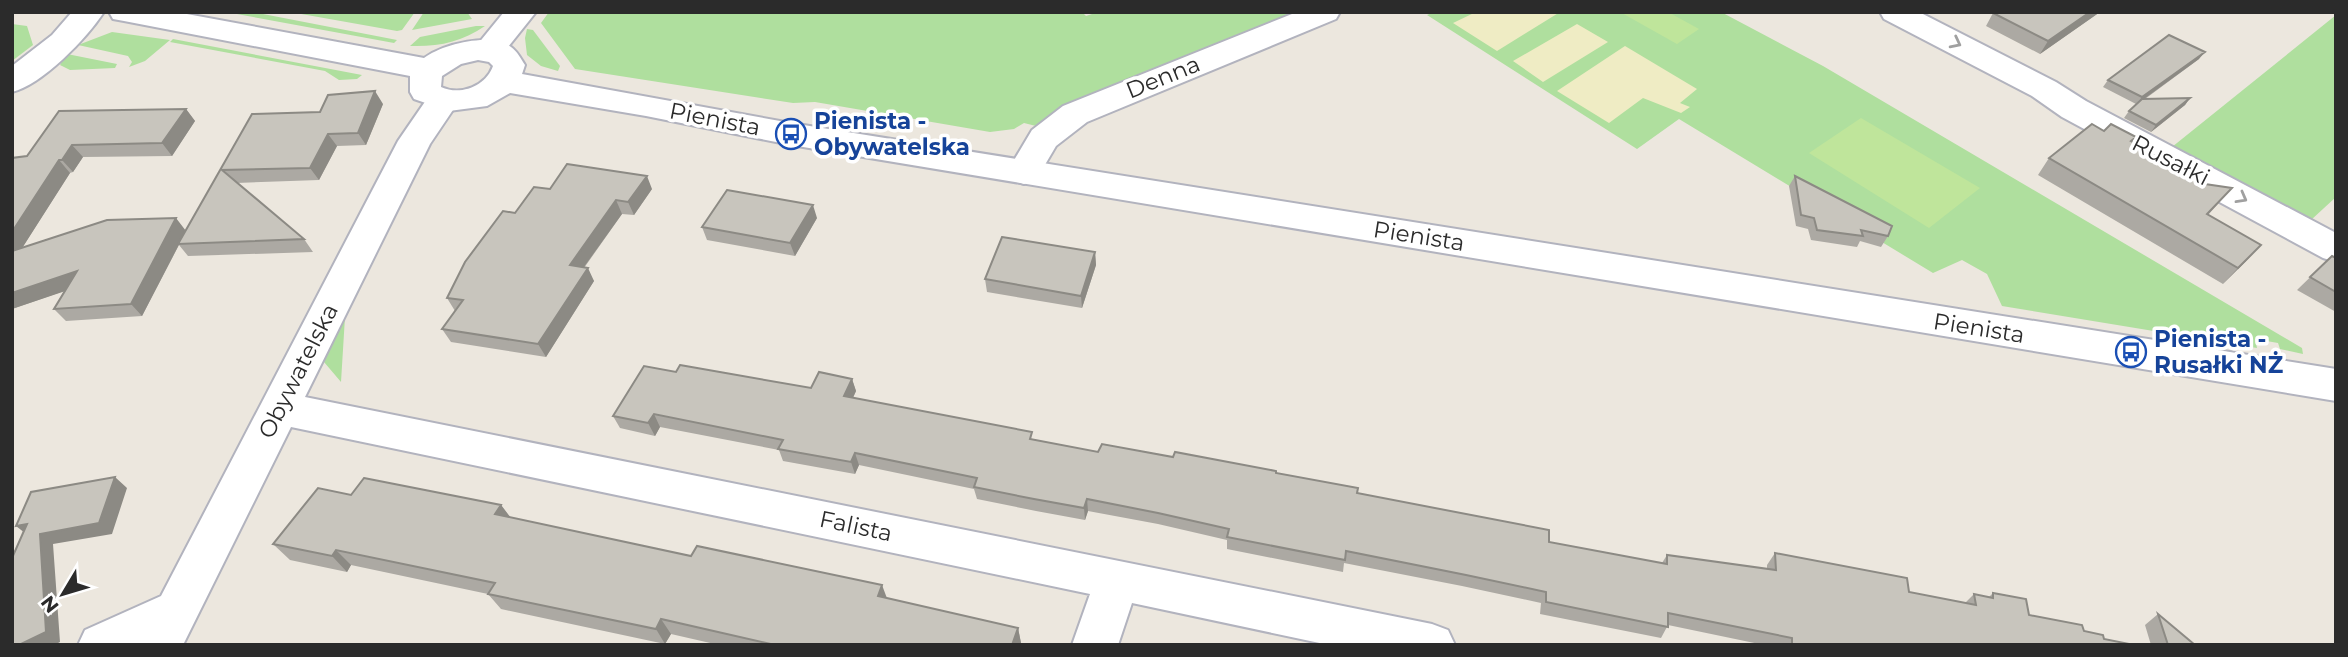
<svg xmlns="http://www.w3.org/2000/svg" width="2348" height="657" viewBox="0 0 2348 657" font-family="Montserrat,sans-serif">
  <style>
    .green { fill: #afdf9e }
    .sand { fill: #efecc4 }
    .pitch { fill: #bfe59b }
    .lines { fill: none; stroke-linecap: round; stroke-linejoin: round }
    .street-casing { stroke: #b2b3be; stroke-width: 4 }
    .secondary-casing { stroke: #b2b3be; stroke-width: 4 }
    .street { fill: #fff; fill-rule: evenodd }
    .secondary { fill: #fff; fill-rule: evenodd }
    .wall { fill: #aca9a3 }
    .shaded-wall { fill: #8c8a84 }
    .building { fill: #c8c5bd; stroke: #8c8a84; stroke-width: 2 }
    .oneway { stroke: #a0a0a0 }
    .labels { text-anchor: middle; stroke-width: 7; stroke-linejoin: round; paint-order: stroke }
    .street-label { font-size: 23px; fill: #2b2b2b; stroke: #fff }
    .transit-label { font-size: 23px; font-weight: bold; fill: #164399; stroke: #fff; text-anchor: start }
  </style>
  <rect width="100%" height="100%" fill="#ece7de"/>
  <path class="green" d="M226,12H253L397,40L394,43Z
    M290,12H415L402,30L397,31Z
    M424,12H467L472,19L412,30Z
    M549,12H1082L1086,16L1098,12H1299L1060,109L1036,126L1024,123L1014,129L990,132L815,102L793,103L575,69L541,23Z
    M1434,12H1721L1823,66L2302,348L2303,354L2280,349L2278,343L2255,339L2257,348L2002,306L1987,274L1962,260L1933,273L1679,119L1637,149L1427,15Z
    M2336,15V197L2311,220L2172,147Z
    M12,24L27,26L33,45L12,61Z
    M476,26H485C462,42 438,47 410,46L420,37Z
    M527,29L533,30L560,66L558,71L541,66L527,55L525,38Z
    M112,32L170,40L145,61L129,67L132,62L128,56L78,45Z
    M173,39L362,75L357,79L339,80L325,71L170,42Z
    M67,54L117,64L115,68L70,70L60,65Z
    M345,317L341,382L324,362Z"/>
  <path class="sand" d="M1476,12H1560L1497,51L1453,23Z
    M1577,24L1608,42L1543,82L1513,61Z
    M1625,46L1697,89L1680,103L1690,107L1681,113L1643,98L1609,123L1557,91Z"/>
  <path class="pitch" d="M1620,12H1668L1699,29L1677,44Z
    M1861,118L1980,188L1929,228L1809,153Z"/>
  <g class="lines">
    <g class="street-casing">
      <path id="street" d="M72,12H104C87,38 42,85 12,92V66L52,35Z
        M504,12H536L500,57L489,60L478,57L473,50Z
        M1297,12H1340L1336,19L1087,122L1056,146L1036,180L1024,184L1012,180L1007,172L1032,130L1063,106Z
        M1880,12H1919L2056,82L2086,101L2336,233V262L2323,258L2062,117L2032,96L1884,19Z
        M443,90L455,93L459,101L430,144L305,397L1432,624L1448,630L1455,645H1329L1132,603L1118,645H1072L1090,594L291,427L183,645H78L85,630L161,596L398,141L431,93Z"/>
    </g>
    <g class="secondary-casing">
      <path id="secondary" d="M109,12H176L424,58C443,44 491,32 511,47C517,51 521,59 525,65L522,74L791,123L2336,369V401L791,145L646,116L510,93L487,106L449,111L414,99L410,92V76L124,21L113,19ZM478,60L489,62L493,66C486,86 461,96 441,87L442,76L461,64Z"/>
    </g>
    <use href="#street" class="street"/>
    <use href="#secondary" class="secondary"/>
  </g>
  <path class="wall" d="M1995,12H2100L2040,54L1986,26L1993,13Z
    M2199,59L2145,99L2190,98L2185,105L2151,132L2124,118L2129,111L2136,104L2103,87L2108,80Z
    M383,104L366,145L337,146L319,180L236,183L304,239L313,252L188,256L179,245L142,316L66,321L54,309L64,291L12,309V158L27,156L186,109L195,121L172,156L83,157L73,172L70,173L22,248L186,230L252,114L320,112Z
    M2104,131L2136,137L2132,141L2139,148L2205,184L2232,188L2208,215L2246,261L2223,284L2038,175L2049,158Z
    M1795,176L1888,236L1881,247L1860,241L1857,247L1811,240L1808,229L1796,226L1789,186Z
    M652,189L634,215L622,214L584,268L594,281L546,357L451,342L442,329L455,311L447,298L515,213Z
    M817,218L795,256L707,240L702,227Z
    M1095,252L1096,265L1082,308L987,292L985,279Z
    M2332,256L2336,258V312L2297,290Z
    M676,372L811,388L852,379L856,391L853,398L1034,440L1098,452L1173,457L1276,473L1357,493L1549,542L1662,563L1667,555L1767,569V565L1775,553L1909,592L1965,603L1974,594L1989,597L1993,593L2029,615L2084,631L2104,639L2134,645H1764L1668,625L1661,638L1540,614L1541,603L1462,586L1344,563L1343,572L1227,549V540L1158,524L1088,511L1085,520L1036,511L977,499L974,489L859,465L855,474L783,461L779,450L660,427L655,436L620,428L613,416Z
    M351,495L501,505L511,518L887,598L1018,628L1021,643V645H719L671,634L665,644L501,609L488,594L351,565L347,572L290,560L273,544Z
    M2158,614L2195,645H2151L2145,625Z"/>
  <path class="shaded-wall" d="M2090,12H2100L2040,54L2048,41Z
    M2205,52L2199,59L2137,104L2142,97Z
    M375,91L383,104L366,145L358,133Z
    M2190,98L2185,105L2151,132L2156,125Z
    M186,109L195,121L172,156L162,143Z
    M328,134L337,146L319,180L310,168Z
    M72,145L83,157L73,172L62,160Z
    M59,160L70,173L12,264V232Z
    M647,176L652,189L634,215L628,202Z
    M616,200L622,214L576,278L570,265Z
    M813,205L817,218L795,256L790,243Z
    M176,218L186,231L142,316L131,304Z
    M2261,245L2246,261L2223,284L2238,268Z
    M1095,252L1096,265L1082,308L1081,296Z
    M588,268L594,281L546,357L538,344Z
    M77,271L89,283L12,309V293Z
    M852,379L856,391L848,408L844,396Z
    M654,414L660,427L655,436L648,423Z
    M855,453L859,465L855,474L851,462Z
    M115,477L127,488L112,534L53,544L60,642L54,645H19L30,537L16,526L27,524Z
    M1087,499L1088,511L1085,520L1084,508Z
    M501,505L513,521L495,514Z
    M336,550L351,565L347,572L332,556Z
    M882,585L888,601L878,596Z
    M661,619L671,634L665,644L656,629Z
    M1018,628L1021,643V645H1012Z"/>
  <path class="building" d="M1995,12H2090L2048,41L1993,13Z
    M2169,35L2205,52L2142,97L2108,80Z
    M375,91L358,133L328,134L310,168L222,170L304,239L178,244L252,114L320,112L328,95Z
    M2190,98L2156,125L2129,111L2142,99Z
    M186,109L162,143L72,145L62,160H59L12,232V158L27,156L59,111Z
    M2092,124L2104,131L2111,124L2136,137L2131,141L2140,146L2139,147L2205,184L2232,188L2207,214L2261,245L2238,268L2049,158Z
    M567,164L647,176L628,202L616,200L570,265L588,268L538,344L442,329L463,300L447,298L465,262L503,211L515,213L534,187L550,189Z
    M1795,176L1892,226L1888,236L1861,230L1863,236L1817,230L1814,218L1801,215Z
    M727,190L813,205L790,243L702,227Z
    M176,218L131,304L54,309L77,271L12,293V251L107,220Z
    M1002,237L1095,252L1081,296L985,279Z
    M2332,256L2336,258V292L2310,277Z
    M680,365L811,388L819,372L852,379L844,396L1032,432L1030,439L1098,452L1102,444L1173,457L1175,452L1276,471V473L1358,488L1357,493L1549,530V542L1667,564V555L1776,570L1775,553L1907,578L1909,592L1976,605L1974,594L1993,598V593L2026,599L2029,615L2082,625L2084,631L2103,635L2104,639L2134,645H1792V638L1668,613V627L1546,602V592L1466,575L1346,551L1345,560L1227,537L1229,529L1158,513L1087,499L1084,508L1034,499L974,487L977,478L855,453L851,462L778,449L783,440L654,414L648,423L613,416L644,366L676,372Z
    M115,477L99,523L40,534L46,632L19,645H12V558L27,524L16,526L31,492Z
    M364,478L501,505L495,514L691,556L697,546L882,585L878,596L1018,628L1012,645H775L661,619L656,629L488,594L495,583L336,550L332,556L273,544L318,488L351,495Z
    M2158,614L2195,645H2168Z"/>
  <defs><path id="oneway-chevron" d="M-2-3.5L2.5 0L-2 3.5" fill="none" stroke-width="1.6" stroke-linecap="round" stroke-linejoin="round" transform="scale(1.75)"/></defs>
  <g class="oneway">
    <use href="#oneway-chevron" transform="translate(1956 43) rotate(27)"/>
    <use href="#oneway-chevron" transform="translate(2242 198) rotate(29)"/>
  </g>
  <defs>
    <g id="bus-ring" transform="scale(1.575)"><circle r="9.5" fill="#fff" stroke="#1a4fb4" stroke-width="1.5"/><path d="M-5-6H5V4H4V6H2V4H-2V6H-4V4H-5ZM-3.5-4V0h7V-4ZM-3.5 1.2v1.5H-2V1.2ZM2 1.2v1.5H3.5V1.2Z" fill="#1a4fb4"/></g>
  </defs>
  <g fill-rule="evenodd">
    <use href="#bus-ring" x="791" y="134"/>
    <use href="#bus-ring" x="2131" y="352"/>
  </g>
  <g class="labels">
    <g class="street-label">
      <text transform="translate(1163 77) rotate(-22)" y="8">Denna</text>
      <text transform="translate(715 119) rotate(11)" y="8">Pienista</text>
      <text transform="translate(2171 160) rotate(27)" y="8">Rusałki</text>
      <text transform="translate(1419 236) rotate(9)" y="8">Pienista</text>
      <text transform="translate(1979 328) rotate(9)" y="8">Pienista</text>
      <text transform="translate(298 371) rotate(-63)" y="8">Obywatelska</text>
      <text transform="translate(856 526) rotate(12)" y="8">Falista</text>
    </g>
    <g class="transit-label">
      <text x="814" y="129">Pienista -<tspan x="814" dy="26">Obywatelska</tspan></text>
      <text x="2154" y="347">Pienista -<tspan x="2154" dy="26">Rusałki NŻ</tspan></text>
    </g>
  </g>
  <rect width="2348" height="657" fill="none" stroke="#2b2b2b" stroke-width="28"/>
  <g transform="translate(63 594) rotate(232)" stroke="#ffffff" stroke-width="5" paint-order="stroke">
  <path d="M0-5L12 26L0 18L-12 26Z" fill="#2b2b2b"/>
  <text y="-10" font-size="19" font-weight="bold" text-anchor="middle" fill="#2b2b2b">N</text>
  </g>
</svg>
